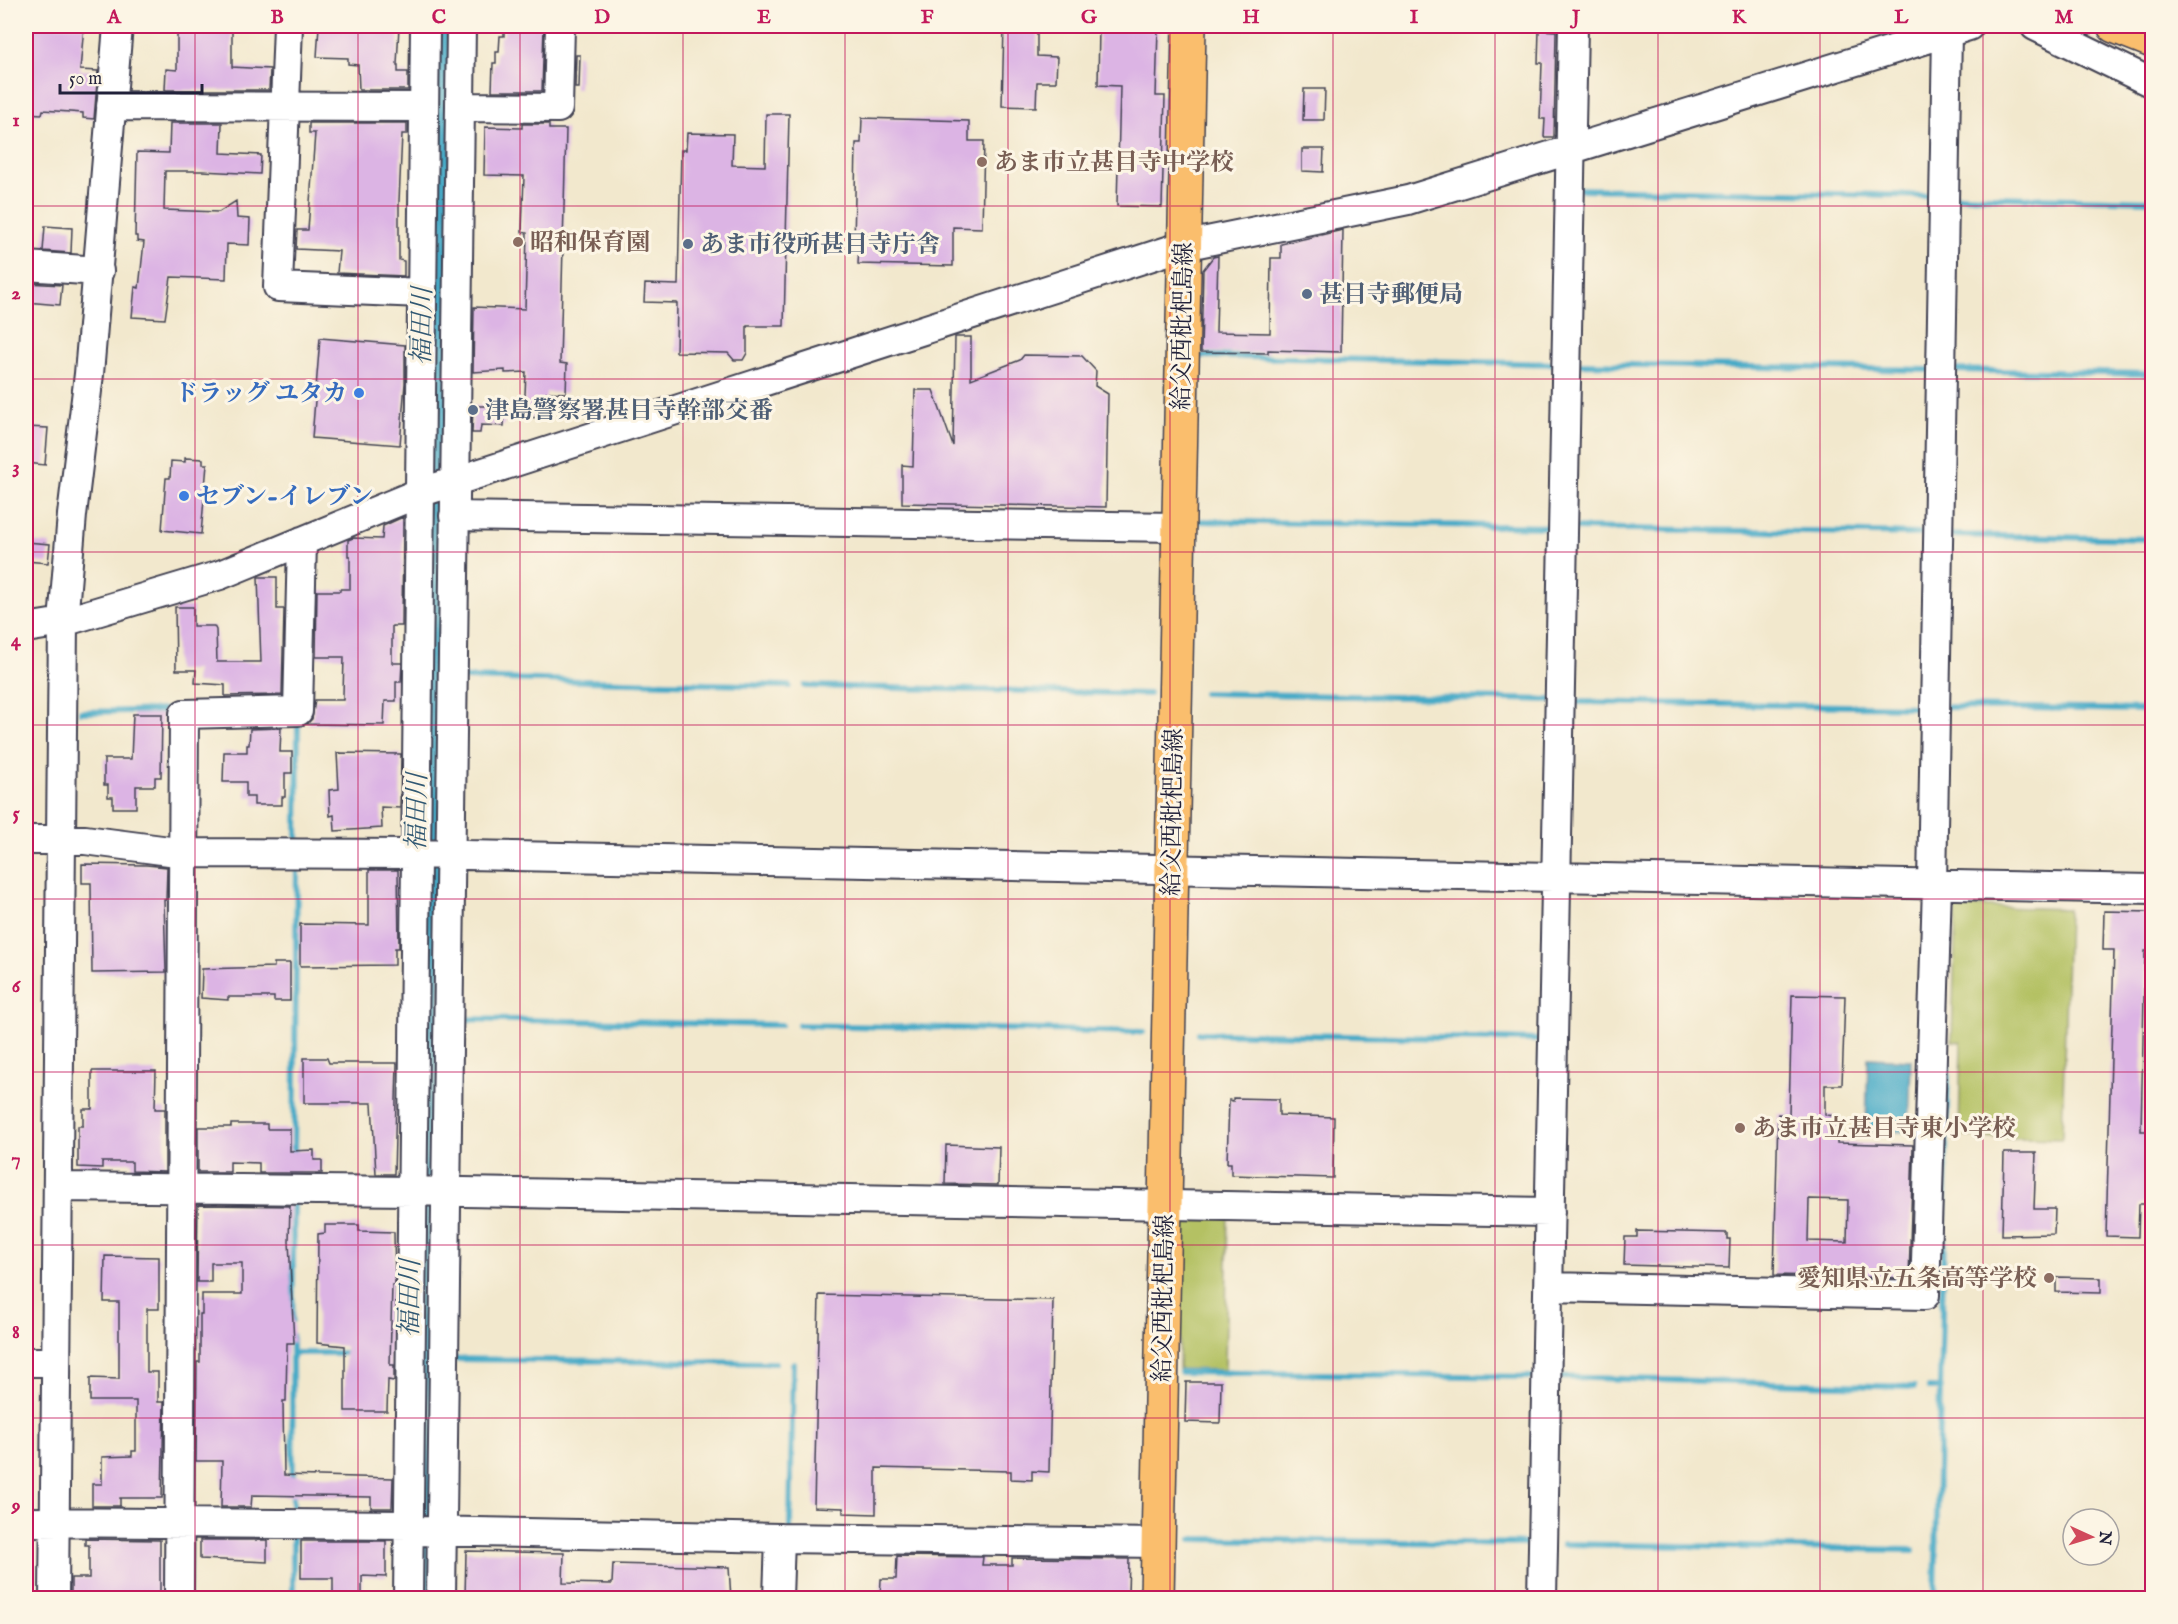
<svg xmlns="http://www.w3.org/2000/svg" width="2178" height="1624" viewBox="0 0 2178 1624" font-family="'IM FELL English','Noto Serif JP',serif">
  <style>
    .green { fill: #b4c163; stroke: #6b724f; stroke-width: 1.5 }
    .water { fill: #47aac7; stroke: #346681; stroke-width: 1.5 }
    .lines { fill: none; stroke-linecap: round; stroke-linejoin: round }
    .stream { stroke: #47aac7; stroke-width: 6 }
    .building { fill: #dcb4e4; fill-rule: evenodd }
    .minor-casing { stroke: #414051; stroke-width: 32 }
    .major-casing { stroke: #414051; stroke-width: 36 }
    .highway-casing { stroke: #414051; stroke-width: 36 }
    .minor { stroke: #fff; stroke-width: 28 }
    .major { stroke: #fabe6d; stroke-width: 33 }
    .highway { stroke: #fabe6d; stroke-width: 33 }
    .grid { fill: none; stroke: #c2185b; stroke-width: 1.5; stroke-opacity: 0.55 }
    .education-dot { fill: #8d6e63; stroke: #fcf5e5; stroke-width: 2 }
    .service-dot { fill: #5c6f8a; stroke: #fcf5e5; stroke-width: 2 }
    .shop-dot { fill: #3f7fe0; stroke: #fcf5e5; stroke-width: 2 }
    .labels { text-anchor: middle; stroke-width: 6; stroke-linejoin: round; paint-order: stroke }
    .education-label { font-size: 24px; font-weight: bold; fill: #785e54; stroke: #fcf5e5; text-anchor: start }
    .service-label { font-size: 24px; font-weight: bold; fill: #4e5e75; stroke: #fcf5e5; text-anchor: start }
    .street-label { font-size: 24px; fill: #22223b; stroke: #fcf5e5 }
    .shop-label { font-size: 24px; font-weight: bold; fill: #366cbe; stroke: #fcf5e5; text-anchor: end }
    .water-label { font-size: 26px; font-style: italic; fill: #315873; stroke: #fcf5e5 }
    .neatline { fill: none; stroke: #c2185b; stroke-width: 2 }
    .grid-label { font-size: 20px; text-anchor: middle; font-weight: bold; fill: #c2185b }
  </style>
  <rect width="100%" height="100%" fill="#fcf5e5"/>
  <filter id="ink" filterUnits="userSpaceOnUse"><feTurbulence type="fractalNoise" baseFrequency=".0167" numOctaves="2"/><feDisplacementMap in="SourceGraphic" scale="12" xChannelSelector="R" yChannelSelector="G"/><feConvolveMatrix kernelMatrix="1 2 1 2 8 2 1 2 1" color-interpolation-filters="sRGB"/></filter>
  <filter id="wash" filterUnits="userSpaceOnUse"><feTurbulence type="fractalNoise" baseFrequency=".008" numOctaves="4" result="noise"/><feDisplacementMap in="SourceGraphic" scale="24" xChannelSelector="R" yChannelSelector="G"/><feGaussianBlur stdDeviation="1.35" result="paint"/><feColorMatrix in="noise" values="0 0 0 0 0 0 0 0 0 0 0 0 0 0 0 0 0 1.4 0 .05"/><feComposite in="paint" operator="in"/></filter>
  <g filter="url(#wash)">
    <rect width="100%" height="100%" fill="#f2e8cd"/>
    <path class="green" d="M1956,906L2068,909L2062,1139L1959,1136L1961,1042L1952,1041Z
      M1182,1209L1228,1210L1225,1370L1179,1369Z"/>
    <path class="water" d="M433,26H452L433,1598H414Z
      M1868,1058L1911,1060L1909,1132L1866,1131Z"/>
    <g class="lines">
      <path class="stream" d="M1579,189L1936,196
        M1952,196L2152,201
        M1202,356L1560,364
        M1576,364L1933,370
        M1950,370L2152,374
        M1197,521L1555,527
        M1571,528L1930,534
        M1946,535L2152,539
        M462,678L789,686
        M805,686L1149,694
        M1204,693L1553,700
        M1573,702L1923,707
        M1944,707L2152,710
        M81,712L177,710
        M297,844L298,719
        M458,1019L781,1025
        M799,1025L1143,1032
        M1199,1033L1540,1040
        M294,1157L297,864
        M292,1320L294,1198
        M292,1336V1353H352
        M292,1353L293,1510
        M453,1359L775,1363
        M1181,1372L1534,1377
        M1555,1377L1914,1387
        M1929,1388H1941
        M293,1530V1598
        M790,1531L793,1364
        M1192,1539L1535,1544
        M1563,1544L1913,1550
        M1935,1598L1948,1060"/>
    </g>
    <g id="blocks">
      <path class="building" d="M26,26H84L80,70L98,71L94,119L83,118V113L43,110L42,114L26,113Z
        M177,26H232V67L270,69L269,90H165L166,69L177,70Z
        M319,26H399L397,65H398V72H408V90H359L358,65L348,64V58L317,57Z
        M504,26H544L542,91H492L493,63H496V52H499L500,36H504Z
        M1004,26H1037V56L1057,57L1056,82H1037L1036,107L1002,106Z
        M1099,26L1158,28L1156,96H1165L1162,207L1117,206L1120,86L1098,85Z
        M1539,30L1556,31L1554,137H1544L1545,119H1540L1542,63H1538Z
        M576,55H580L579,88H575Z
        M1304,89H1325L1324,120H1303Z
        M766,114H789L784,326H747V353L743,360H734L728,353L676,352L677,303L644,302L645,284L678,285L681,150H686L687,133L733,134L732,165L765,166Z
        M862,118L969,121V141H984L982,228L953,227V266L858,264L859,246H854L856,143H861Z
        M170,123H222L221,153L261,155L260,174L202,171H165L164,210L219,212L236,201L237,218L250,219L249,245L227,244L226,279L171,277L165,319L132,317L135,287L139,288L144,242L137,241V236H135L137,152L169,153Z
        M309,123H407V134H402L399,201V260L404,261V276L337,273L339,251L296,249L297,230H308L315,133H309Z
        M522,124H549V129H566L560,363L567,364L566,393L546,392L545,418L524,417L526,372L505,373V370L473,372L474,307L525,309L527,233L522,232L524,176L484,175L485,127L522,128Z
        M1302,149H1324L1323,172L1302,171Z
        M45,226L72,228L71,253L43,251Z
        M1343,230L1341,352L1268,350V353L1201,352L1203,270L1213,257L1218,256L1216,332L1270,333L1271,258H1281V244Z
        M26,283L62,285L60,305L26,302Z
        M955,337H971V379L1020,360L1024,355L1082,356L1096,371L1095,386L1108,394L1106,507L902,503V465L913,466L915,390H933L953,446Z
        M320,338L405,345V383L400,445L312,438Z
        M473,406H505L504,426L481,425L480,433H472Z
        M26,427L48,428L45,465L26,463Z
        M185,458L203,459V464H207L201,534L162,530L166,478H170L171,461L185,462Z
        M403,517L402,626H392V663H402L401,682H396V701H385L384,725L307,724L312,719L315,700H343V695L344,657H316L317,591H340V589H350V556H348V540L353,538L382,539L383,526Z
        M26,542L50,544L48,563L26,561Z
        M258,577H277V609H284L282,695L225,696V685L195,683L196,670H176L175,607H193V626H214L216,630L217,662H261Z
        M133,714H162L161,777H155V786H136V808H113V797H108V785H104V759H131Z
        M281,728L280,752H292V773H285V797H282V805H254V797H246V782H223L224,752H247V745H249L250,729Z
        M337,753L401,754L400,808L381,807L382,828L335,831L334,815L330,816L329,790L339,789Z
        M82,864L146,865L167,867L166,900H164L166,972L92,973L91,883H82Z
        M369,870H398L399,948H395V965L300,966V924L369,925Z
        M2104,911L2152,912V951H2145L2141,1131H2152V1204H2139L2138,1237L2106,1236L2114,950H2103Z
        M274,963H290V1001H274V997H228V1000L201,998L202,969L274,967Z
        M1792,995L1845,996L1842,1085H1825V1115L1837,1116V1143L1913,1145L1909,1278L1774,1275L1778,1114L1789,1115ZM1809,1199L1848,1200L1847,1242L1808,1241Z
        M304,1058H327L329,1063H397L394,1174H376L372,1103H304Z
        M92,1071H156L155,1109H165V1172L132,1171V1162H102V1168L78,1167V1126H83V1109H92Z
        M1233,1098L1279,1099V1115L1334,1117L1333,1178L1231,1175V1163H1227L1229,1100L1233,1101Z
        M231,1124H267V1129H290V1151L314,1150V1160H322V1173H259V1163L230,1162V1172H198V1127H231Z
        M946,1145L999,1147L998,1185L945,1184Z
        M2004,1153H2036L2034,1209H2055L2054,1234L2002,1235Z
        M198,1205L290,1206L289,1241L294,1343H287L286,1401H283L284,1475L393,1478L392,1508H371V1497L252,1495L251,1507H221L222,1461H196L197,1362H200V1314H202V1294H242V1263H211V1282H197Z
        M325,1225H359V1231L394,1232L395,1285H392L390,1365H394V1381L388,1380L387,1411H345V1346L317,1343L318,1234L325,1233Z
        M1637,1231L1727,1233V1239H1730L1729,1268L1624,1265L1625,1237H1637Z
        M105,1256L159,1257V1309H147V1372H158V1402H164L162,1498H120V1506H92V1484H102V1457L132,1456V1451H136V1401H90V1378L119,1379V1302H104Z
        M2056,1277L2101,1278V1293L2056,1292Z
        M819,1295L1053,1300L1049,1472L1032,1471V1480L1011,1479V1471L876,1468V1514L843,1513V1508L814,1507Z
        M1186,1382H1221L1220,1423L1185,1422Z
        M85,1539L160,1540V1599L71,1597V1578H89V1545H85Z
        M200,1540H267V1562L200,1559Z
        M301,1541H386V1577L362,1576V1599H333V1578H301Z
        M466,1551L564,1553L563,1583L612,1584L613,1564L729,1567L731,1599H465Z
        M897,1556L983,1557L982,1565H1012V1558L1129,1559L1128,1594H1096V1599H880L881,1579H896Z"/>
    </g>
  </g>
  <g filter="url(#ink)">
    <use href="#blocks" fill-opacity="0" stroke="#414051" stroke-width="1.5"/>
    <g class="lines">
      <g class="minor-casing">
        <path id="minor" d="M288,26L278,287L422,293
          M2035,26L2152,83
          M111,106L424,107
          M460,107L558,108L560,26
          M26,266L99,271
          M454,516L1177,527
          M26,628L63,622L220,575L419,493L1183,246L1408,200L1969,26
          M26,840H85L185,853L415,854L2152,889
          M1932,885L1947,33
          M58,1187L412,1191L1550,1212
          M1548,1287L1925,1295L1937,885
          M26,1362H56
          M26,1522L409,1525
          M422,1531L780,1538L1158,1543
          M54,1598L63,622L72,515L89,374L118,26
          M179,1598L184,714L298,711L302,541
          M408,1598L425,26
          M441,1598L461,26
          M778,1598L780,1538
          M1542,1598L1573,26"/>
      </g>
      <g class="major-casing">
        <path id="major" d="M1157,1598L1189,26"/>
      </g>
      <g class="highway-casing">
        <path id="highway" d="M2114,26L2152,41"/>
      </g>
      <use href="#minor" class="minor"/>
      <use href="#major" class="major"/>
      <use href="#highway" class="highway"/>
    </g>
  </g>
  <path class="grid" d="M195,26V1598M358,26V1598M520,26V1598M683,26V1598M845,26V1598M1008,26V1598M1170,26V1598M1333,26V1598M1495,26V1598M1658,26V1598M1820,26V1598M1983,26V1598M26,206H2152M26,379H2152M26,552H2152M26,725H2152M26,899H2152M26,1072H2152M26,1245H2152M26,1418H2152"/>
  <g class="education-dot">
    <circle cx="982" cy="162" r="6"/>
    <circle cx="518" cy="242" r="6"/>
    <circle cx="1740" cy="1128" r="6"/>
    <circle cx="2049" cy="1278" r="6"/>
  </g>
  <g class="service-dot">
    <circle cx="688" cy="244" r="6"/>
    <circle cx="1307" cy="294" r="6"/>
    <circle cx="473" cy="410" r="6"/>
  </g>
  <g class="shop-dot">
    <circle cx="359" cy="393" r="6"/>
    <circle cx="184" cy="496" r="6"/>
  </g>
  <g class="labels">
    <g class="education-label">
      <text x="994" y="170">あま市立甚目寺中学校</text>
      <text x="530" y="250">昭和保育園</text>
      <text x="1752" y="1136">あま市立甚目寺東小学校</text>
      <text x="2037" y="1286" text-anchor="end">愛知県立五条高等学校</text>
    </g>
    <g class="service-label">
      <text x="700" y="252">あま市役所甚目寺庁舎</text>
      <text x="1319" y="302">甚目寺郵便局</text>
      <text x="485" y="418">津島警察署甚目寺幹部交番</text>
    </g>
    <g class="street-label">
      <text transform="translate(1182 326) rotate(-89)" y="8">給父西枇杷島線</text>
      <text transform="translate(1172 812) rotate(-89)" y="8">給父西枇杷島線</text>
      <text transform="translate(1163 1298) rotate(-89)" y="8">給父西枇杷島線</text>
    </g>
    <g class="shop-label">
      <text x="347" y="401">ドラッグ ユタカ</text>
      <text x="196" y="504" text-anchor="start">セブン-イレブン</text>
    </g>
    <g class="water-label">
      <text transform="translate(421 326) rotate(-89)" y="9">福田川</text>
      <text transform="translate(416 812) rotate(-89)" y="9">福田川</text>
      <text transform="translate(409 1298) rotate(-89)" y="9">福田川</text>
    </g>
  </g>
  <rect width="2178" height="1624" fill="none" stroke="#fcf5e5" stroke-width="66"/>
  <g transform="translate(2091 1537) rotate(94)"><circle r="28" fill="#fcf5e5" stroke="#a5a1a1" stroke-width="1.5"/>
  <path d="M0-4.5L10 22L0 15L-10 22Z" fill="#d1495b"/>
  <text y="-9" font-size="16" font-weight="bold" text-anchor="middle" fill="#22223b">N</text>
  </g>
  <path d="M60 84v9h142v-9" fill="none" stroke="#22223b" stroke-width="3"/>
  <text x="69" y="84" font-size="18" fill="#22223b" stroke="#fcf5e5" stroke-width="4.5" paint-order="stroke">50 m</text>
  <rect x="33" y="33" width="2112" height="1558" class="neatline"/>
  <g class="grid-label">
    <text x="114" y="23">A</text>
    <text x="277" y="23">B</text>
    <text x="439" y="23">C</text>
    <text x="602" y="23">D</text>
    <text x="764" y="23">E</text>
    <text x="927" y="23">F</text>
    <text x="1089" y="23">G</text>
    <text x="1251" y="23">H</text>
    <text x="1414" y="23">I</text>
    <text x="1576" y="23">J</text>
    <text x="1739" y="23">K</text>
    <text x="1901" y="23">L</text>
    <text x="2064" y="23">M</text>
    <text x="16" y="126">1</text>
    <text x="16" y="299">2</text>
    <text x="16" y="473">3</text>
    <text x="16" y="646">4</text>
    <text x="16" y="819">5</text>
    <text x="16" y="992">6</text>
    <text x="16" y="1165">7</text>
    <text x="16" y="1338">8</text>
    <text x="16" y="1511">9</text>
  </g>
</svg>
